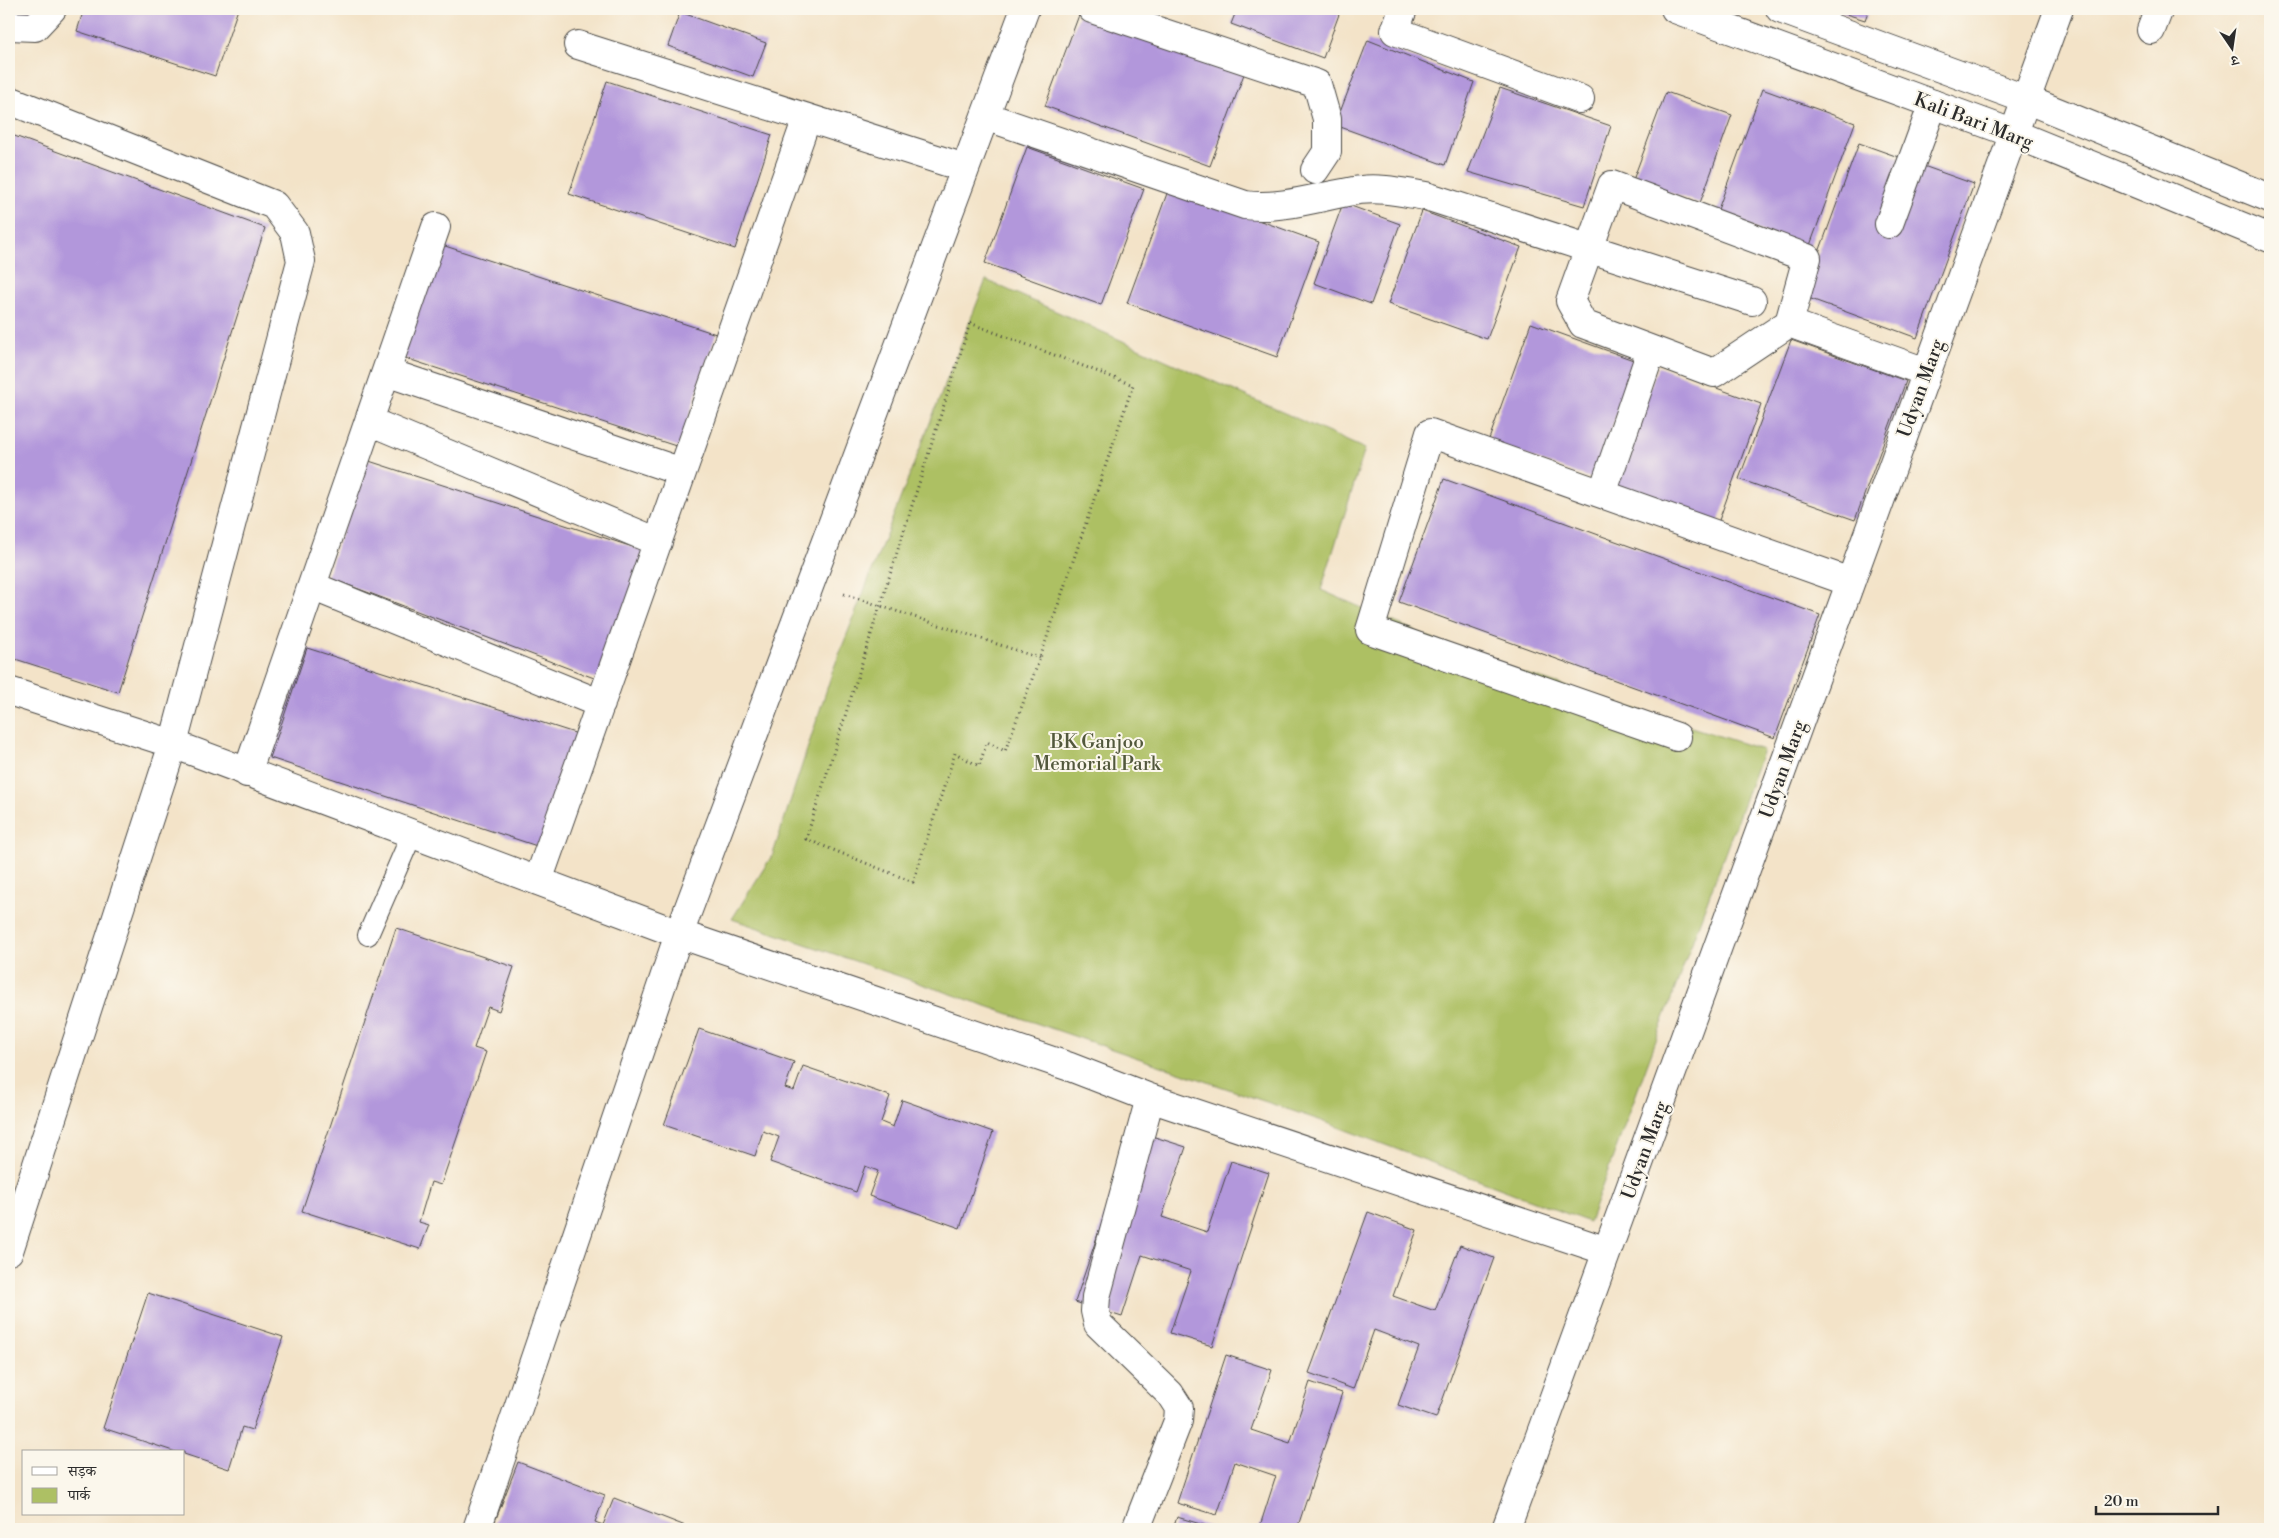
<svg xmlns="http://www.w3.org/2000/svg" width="2279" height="1538" viewBox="0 0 2279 1538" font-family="'Libre Bodoni','Noto Serif Devanagari',serif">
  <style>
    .green { fill: #adc064; stroke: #6c7648 }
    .building { fill: #b297db }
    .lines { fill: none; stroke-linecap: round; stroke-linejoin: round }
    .lane-casing { stroke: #494743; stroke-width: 22 }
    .street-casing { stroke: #494743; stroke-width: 30 }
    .secondary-casing { stroke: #494743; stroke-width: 30 }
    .path { stroke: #494743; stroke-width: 3; stroke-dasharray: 1 4; stroke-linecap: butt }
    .lane { stroke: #fff; stroke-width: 20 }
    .street { stroke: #fff; stroke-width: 28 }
    .secondary { stroke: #fff; stroke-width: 28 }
    .labels { text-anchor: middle; stroke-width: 4; stroke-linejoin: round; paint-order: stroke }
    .street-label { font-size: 19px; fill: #2b2b2b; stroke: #fbf7ec }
    .park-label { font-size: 19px; fill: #52583c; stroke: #fbf7ec }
  </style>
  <rect width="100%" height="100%" fill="#fbf7ec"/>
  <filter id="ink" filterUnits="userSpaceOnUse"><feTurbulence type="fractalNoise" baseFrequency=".02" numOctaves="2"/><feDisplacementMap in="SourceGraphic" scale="10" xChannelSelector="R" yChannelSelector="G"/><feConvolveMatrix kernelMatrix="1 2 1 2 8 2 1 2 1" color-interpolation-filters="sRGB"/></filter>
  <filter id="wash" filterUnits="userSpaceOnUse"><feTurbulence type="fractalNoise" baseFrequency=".0096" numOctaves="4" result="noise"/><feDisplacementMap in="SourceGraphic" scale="20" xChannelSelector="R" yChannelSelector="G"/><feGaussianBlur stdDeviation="1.12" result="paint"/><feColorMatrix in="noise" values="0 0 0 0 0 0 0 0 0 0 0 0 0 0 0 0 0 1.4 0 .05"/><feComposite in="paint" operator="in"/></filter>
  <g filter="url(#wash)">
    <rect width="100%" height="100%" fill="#f3e3c8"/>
    <path class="green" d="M986,280L1365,449L1321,590L1479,659L1763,750L1589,1222L1322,1121L732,919L773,854L833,670Z"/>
    <g id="blocks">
      <path class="building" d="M9,9H43L39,20L9,11Z
        M84,9H238L215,76L77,31Z
        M1237,9H1341L1323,58L1231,24Z
        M1830,9H1869L1865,20Z
        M680,12L766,43L753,77L668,46Z
        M1079,15L1244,74L1210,166L1045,106Z
        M1368,40L1474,82L1445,165L1335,125Z
        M607,81L772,135L735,249L569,194Z
        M1500,88L1611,126L1584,206L1468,172Z
        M1762,89L1855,123L1809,248L1716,215Z
        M1666,92L1732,115L1700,203L1633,180Z
        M9,134L265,228L118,692L9,657Z
        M1859,143L1974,184L1917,338L1803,296Z
        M1027,147L1144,189L1101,305L985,263Z
        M1169,188L1319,242L1277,357L1127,303Z
        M1343,203L1400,224L1371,304L1314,283Z
        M1422,211L1521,247L1487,339L1388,304Z
        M439,244L716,334L679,447L402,357Z
        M1531,323L1636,361L1593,479L1488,442Z
        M1791,340L1906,381L1855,520L1739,479Z
        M1658,367L1761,404L1718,523L1614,485Z
        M366,460L645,551L602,681L327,577Z
        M1444,479L1820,615L1775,738L1399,602Z
        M307,648L581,735L543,848L270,758Z
        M396,928L514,967L499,1011L488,1007L474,1048L486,1052L441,1185L431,1182L419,1222L429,1225L420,1249L302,1211Z
        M699,1029L794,1062L785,1088L794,1091L803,1066L890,1096L881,1122L893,1127L902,1100L993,1132L960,1228L869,1196L878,1171L865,1166L856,1192L770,1162L779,1137L763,1131L755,1156L664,1125Z
        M1133,1130L1186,1147L1162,1217L1207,1232L1231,1161L1269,1173L1212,1346L1170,1333L1191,1271L1142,1255L1122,1317L1075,1302Z
        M1368,1212L1417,1230L1393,1296L1435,1311L1460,1245L1494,1258L1436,1418L1398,1405L1419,1347L1374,1330L1353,1389L1309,1373Z
        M148,1293L283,1337L252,1430L242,1427L229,1469L184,1454V1452H176L103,1428Z
        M1226,1355L1272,1370L1251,1430L1290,1443L1310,1382L1342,1393L1297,1529H1259L1276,1476L1235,1462L1217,1515L1177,1503Z
        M518,1462L605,1495L595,1522L603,1525L614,1498L693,1529H492Z
        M1177,1517L1217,1529H1173Z"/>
    </g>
  </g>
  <g filter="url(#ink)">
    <use href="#blocks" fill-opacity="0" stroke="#494743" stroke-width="1"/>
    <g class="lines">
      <g class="lane-casing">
        <path id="lane" d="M368,935L412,834"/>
      </g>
      <g class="street-casing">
        <path id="street" d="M1092,9L1317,84L1327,119V152L1315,170
          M1403,9L1395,31L1580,99
          M9,26L35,27L52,9
          M2151,30L2159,9
          M578,45L965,168
          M9,100L274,205L295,233L301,261L173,744L9,1251
          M985,116L1245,205C1283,210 1323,195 1360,190C1382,187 1405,193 1426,196L1752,301
          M1889,224L1933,104
          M1789,323L1807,258L1612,185L1570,301L1583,324L1714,373L1789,323L1926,372
          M386,372L682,472
          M369,421L658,542
          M1602,494L1651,351
          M312,586L601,704
          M9,691L173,744L679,934L1070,1067L1150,1098L1607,1251
          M1677,737L1370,630L1430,433L1850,582
          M247,773L436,227
          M538,881L807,118
          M477,1529L679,934L1025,9
          M1136,1529L1178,1421L1179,1408L1170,1394L1098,1324L1095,1311L1096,1297L1150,1098
          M1506,1529L2059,9"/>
      </g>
      <g class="secondary-casing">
        <path id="secondary" d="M1675,9L2012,133L2270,238
          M1780,9L2025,99L2270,198"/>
      </g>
      <path class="path" d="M970,323L1133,385L1040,658L1005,751L987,742L979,766L955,753L913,882L806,839Z
        M844,594L1040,658"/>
      <use href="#lane" class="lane"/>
      <use href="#street" class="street"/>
      <use href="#secondary" class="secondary"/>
    </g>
  </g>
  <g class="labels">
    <g class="street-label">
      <text transform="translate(1974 120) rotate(21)" y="7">Kali Bari Marg</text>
      <text transform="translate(1920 388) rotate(-70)" y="7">Udyan Marg</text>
      <text transform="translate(1782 769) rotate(-70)" y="7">Udyan Marg</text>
      <text transform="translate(1644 1150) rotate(-70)" y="7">Udyan Marg</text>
    </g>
    <g class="park-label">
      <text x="1097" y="748">BK Ganjoo<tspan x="1097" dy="22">Memorial Park</tspan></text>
    </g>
  </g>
  <rect width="2279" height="1538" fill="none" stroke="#fbf7ec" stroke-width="30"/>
  <rect x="22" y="1450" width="162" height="65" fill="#fbf7ec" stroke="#a8a59f"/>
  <rect x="32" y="1467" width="25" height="8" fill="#ffffff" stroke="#a8a59f"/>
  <text x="68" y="1476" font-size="15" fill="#2b2b2b">सड़क</text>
  <rect x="32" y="1488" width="25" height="15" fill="#adc064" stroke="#a8a59f"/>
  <text x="68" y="1500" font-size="15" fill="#2b2b2b">पार्क</text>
  <g transform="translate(2232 48) rotate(167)" stroke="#fbf7ec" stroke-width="4" paint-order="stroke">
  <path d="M0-4L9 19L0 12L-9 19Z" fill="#2b2b2b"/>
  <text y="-8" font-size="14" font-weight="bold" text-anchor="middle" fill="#2b2b2b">उ</text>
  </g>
  <path d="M2096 1506v8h122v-8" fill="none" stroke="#2b2b2b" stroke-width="2.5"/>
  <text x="2104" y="1506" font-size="15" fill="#2b2b2b" stroke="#fbf7ec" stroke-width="4" paint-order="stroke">20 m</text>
</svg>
